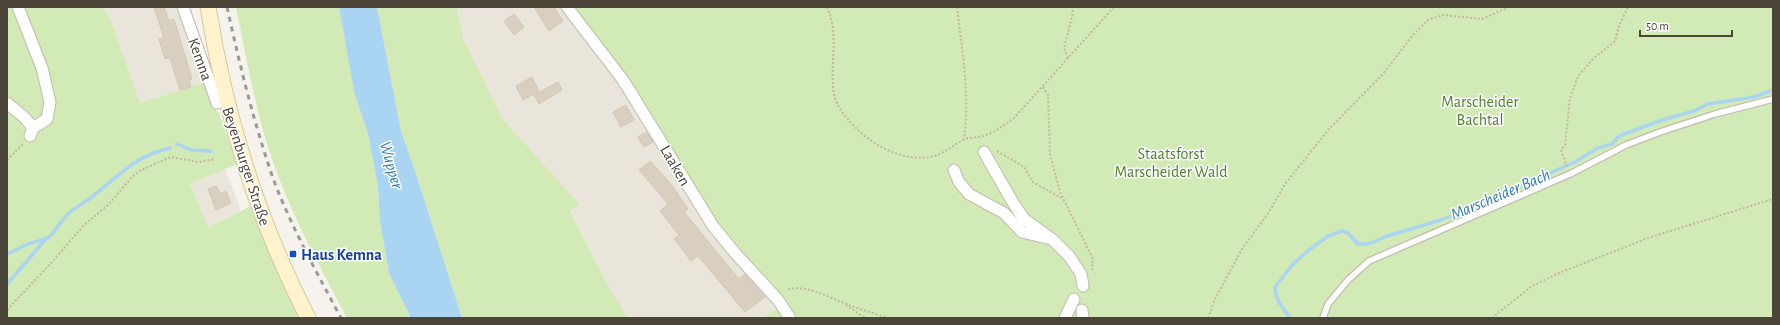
<svg xmlns="http://www.w3.org/2000/svg" width="1780" height="325" viewBox="0 0 1780 325" font-family="'Alegreya Sans',sans-serif">
	<style>
		.residential { fill: #eae5da }
		.green { fill: #d2eab5 }
		.water { fill: #a9d4f2 }
		.lines { fill: none; stroke-linecap: round; stroke-linejoin: round }
		.stream { stroke: #a9d4f2; stroke-width: 3.5 }
		.building { fill: #d8cfc1; stroke: #d3c7b4 }
		.lane-casing { stroke: #c2bbae; stroke-width: 8 }
		.street-casing { stroke: #c2bbae; stroke-width: 13 }
		.secondary-casing { stroke: #d6c79b; stroke-width: 17 }
		.path { stroke: #c4b79f; stroke-width: 2; stroke-dasharray: 2 2; stroke-linecap: butt }
		.lane { stroke: #fff; stroke-width: 5.5 }
		.street { stroke: #fff; stroke-width: 11 }
		.secondary { stroke: #fff3cd; stroke-width: 15 }
		.rail { stroke: #9a9a9a; stroke-width: 3; stroke-dasharray: 5 5; stroke-linecap: butt }
		.transit-dot { fill: #1a4fb4; stroke: #fff; stroke-width: 1.5 }
		.labels { text-anchor: middle; stroke-width: 3; stroke-linejoin: round; paint-order: stroke }
		.street-label { font-size: 16px; fill: #4b4439; stroke: #fff }
		.park-label { font-size: 16px; fill: #4a7f2a; stroke: #fff }
		.transit-label { font-size: 16px; font-weight: bold; fill: #164399; stroke: #fff; text-anchor: start }
		.water-label { font-size: 17px; font-style: italic; fill: #2e7ab2; stroke: #fff }
	</style>
	<rect width="100%" height="100%" fill="#f6f3ec"/>
	<!-- residential -->
	<g class="residential">
		<path d="M102,7H185L206,82L140,103L110,18Z"/>
		<path d="M457,7H568L779,307L762,318H628L607,284L570,210L579,205L502,118L463,38Z"/>
		<path d="M225,169L241,210L208,227L190,184Z"/>
	</g>
	<!-- green -->
	<g class="green">
		<path d="M7,7H102L110,18L140,103L206,82L214,107L219,113L237,164L190,184L208,227L251,206L288,292L302,318H7Z"/>
		<path d="M236,7H339L354,90L368,134L378,186L380,221L389,273L411,318H347C314,256 279,192 261,123C251,85 244,46 236,7Z"/>
		<path d="M377,7H457L463,38L502,118L580,205L570,211L607,284L628,318H462L417,177L401,131Z"/>
		<path d="M568,7H1773V318H762L779,307L714,227Z"/>
	</g>
	<!-- water -->
	<path class="water" d="M339,7H377L401,131L417,177L462,318H411L389,273L380,221L378,186L368,134L354,91Z"/>
	<g class="lines">
		<!-- stream -->
		<g class="stream">
			<path d="M177,144L191,150L211,151"/>
			<path d="M7,254L28,244L45,239"/>
			<path d="M7,284L46,239C56,233 58,224 66,216C74,208 84,203 93,196C120,175 135,156 170,148"/>
			<path d="M1290,318C1284,308 1274,299 1275,287L1293,264L1309,250L1328,236L1342,231L1348,233L1358,244H1366L1374,242L1387,236L1441,220L1482,203L1575,162L1598,148L1612,144L1619,136L1662,120L1694,111L1708,104L1754,97L1773,90"/>
		</g>
	</g>
	<!-- building -->
	<g class="building">
		<path d="M154,7H164L169,21L174,19L192,79L189,80L191,87L180,90L170,58L165,59L159,39L164,38Z"/>
		<path d="M534,7H554L563,21L549,31Z"/>
		<path d="M514,14L524,27L514,35L504,21Z"/>
		<path d="M532,77L539,91L523,100L516,86Z"/>
		<path d="M558,82L562,90L539,104L534,95Z"/>
		<path d="M626,105L634,120L621,127L613,112Z"/>
		<path d="M647,132L653,142L644,147L638,137Z"/>
		<path d="M650,161L671,184L688,209L684,212L739,279L745,274L765,297L745,312L698,256L691,261L674,239L679,235L660,211L668,204L639,170Z"/>
		<path d="M216,186L220,194L226,191L231,203L216,210L208,189Z"/>
	</g>
	<g class="lines">
		<!-- lane casing -->
		<g class="lane-casing">
			<path id="lane" d="M1323,318L1328,304L1348,280L1369,261L1517,197L1570,174L1626,145L1660,132L1715,114L1773,99"/>
		</g>
		<!-- street casing -->
		<g class="street-casing">
			<g id="street">
				<path d="M18,7L42,68L50,102L47,119L33,128"/>
				<path d="M183,7L217,103L226,101"/>
				<path d="M567,7L623,80L713,226L735,253L778,300L790,318"/>
				<path d="M7,103L25,118L33,128L30,136"/>
				<path d="M984,152L1012,201L1024,219L1053,240L1069,256L1081,274L1083,286"/>
				<path d="M954,170L959,182L969,194L1004,213L1022,232L1047,238"/>
				<path d="M1082,310L1083,318"/>
				<path d="M1065,318L1074,299"/>
			</g>
		</g>
		<!-- secondary casing -->
		<g class="secondary-casing">
			<path id="secondary" d="M208,7C226,118 257,218 308,318"/>
		</g>
		<!-- path -->
		<g class="path">
			<path d="M827,7C840,35 829,65 834,94C837,109 849,121 859,131C877,148 908,163 934,156C945,153 953,145 963,140C969,137 977,138 983,136C996,132 1004,125 1014,118L1114,7"/>
			<path d="M957,7C962,51 970,95 964,139"/>
			<path d="M1068,58L1064,48L1072,17L1073,7"/>
			<path d="M1043,87L1048,95L1050,154L1060,192L1093,259L1092,270"/>
			<path d="M997,151L1024,167L1033,182L1061,198"/>
			<path d="M7,160L23,144"/>
			<path d="M1567,167L1561,150L1565,145L1570,98L1578,76L1593,59L1615,41L1619,26L1628,7"/>
			<path d="M788,289C808,285 825,296 844,303C858,309 874,313 888,318"/>
			<path d="M846,305L865,318"/>
			<path d="M7,310L52,262L84,225L108,205L132,177L141,170L171,157L199,162L215,159"/>
			<path d="M1208,318L1215,299L1242,249L1269,212L1285,184L1329,129L1382,75L1413,35L1428,20L1443,15L1482,19L1509,7"/>
			<path d="M1492,318L1532,286L1559,273L1648,238L1773,199"/>
		</g>
		<!-- lane -->
		<use href="#lane" class="lane"/>
		<!-- street -->
		<use href="#street" class="street"/>
		<!-- secondary -->
		<use href="#secondary" class="secondary"/>
		<!-- rail -->
		<path class="rail" d="M227,7C240,66 254,124 274,181C292,228 317,273 341,318"/>
	</g>
	<!-- markers -->
	<rect class="transit-dot" x="289" y="250" width="8" height="8" rx="2"/>
	<g class="labels">
		<!-- street labels -->
		<g class="street-label">
			<text transform="translate(201 59) rotate(70)" y="6">Kemna</text>
			<text transform="translate(676 165) rotate(60)" y="6">Laaken</text>
			<text transform="translate(247 166) rotate(72)" y="6">Beyenburger Straße</text>
		</g>
		<!-- park labels -->
		<g class="park-label">
			<text x="1480" y="107">Marscheider<tspan x="1480" dy="18">Bachtal</tspan></text>
			<text x="1171" y="159">Staatsforst<tspan x="1171" dy="18">Marscheider Wald</tspan></text>
		</g>
		<!-- transit labels -->
		<g class="transit-label">
			<text x="301" y="260">Haus Kemna</text>
		</g>
		<!-- water labels -->
		<g class="water-label">
			<text transform="translate(392 165) rotate(74)" y="6">Wupper</text>
			<text transform="translate(1500 194) rotate(-23)" y="6">Marscheider Bach</text>
		</g>
	</g>
	<!-- border -->
	<rect width="1780" height="325" fill="none" stroke="#4b4439" stroke-width="16"/>
	<!-- scale -->
	<path d="M1640 30v6h92v-6" fill="none" stroke="#4b4439" stroke-width="2"/>
	<text x="1646" y="30" font-size="12" fill="#4b4439" stroke="#ffffff" stroke-width="3" paint-order="stroke">50 m</text>
</svg>
